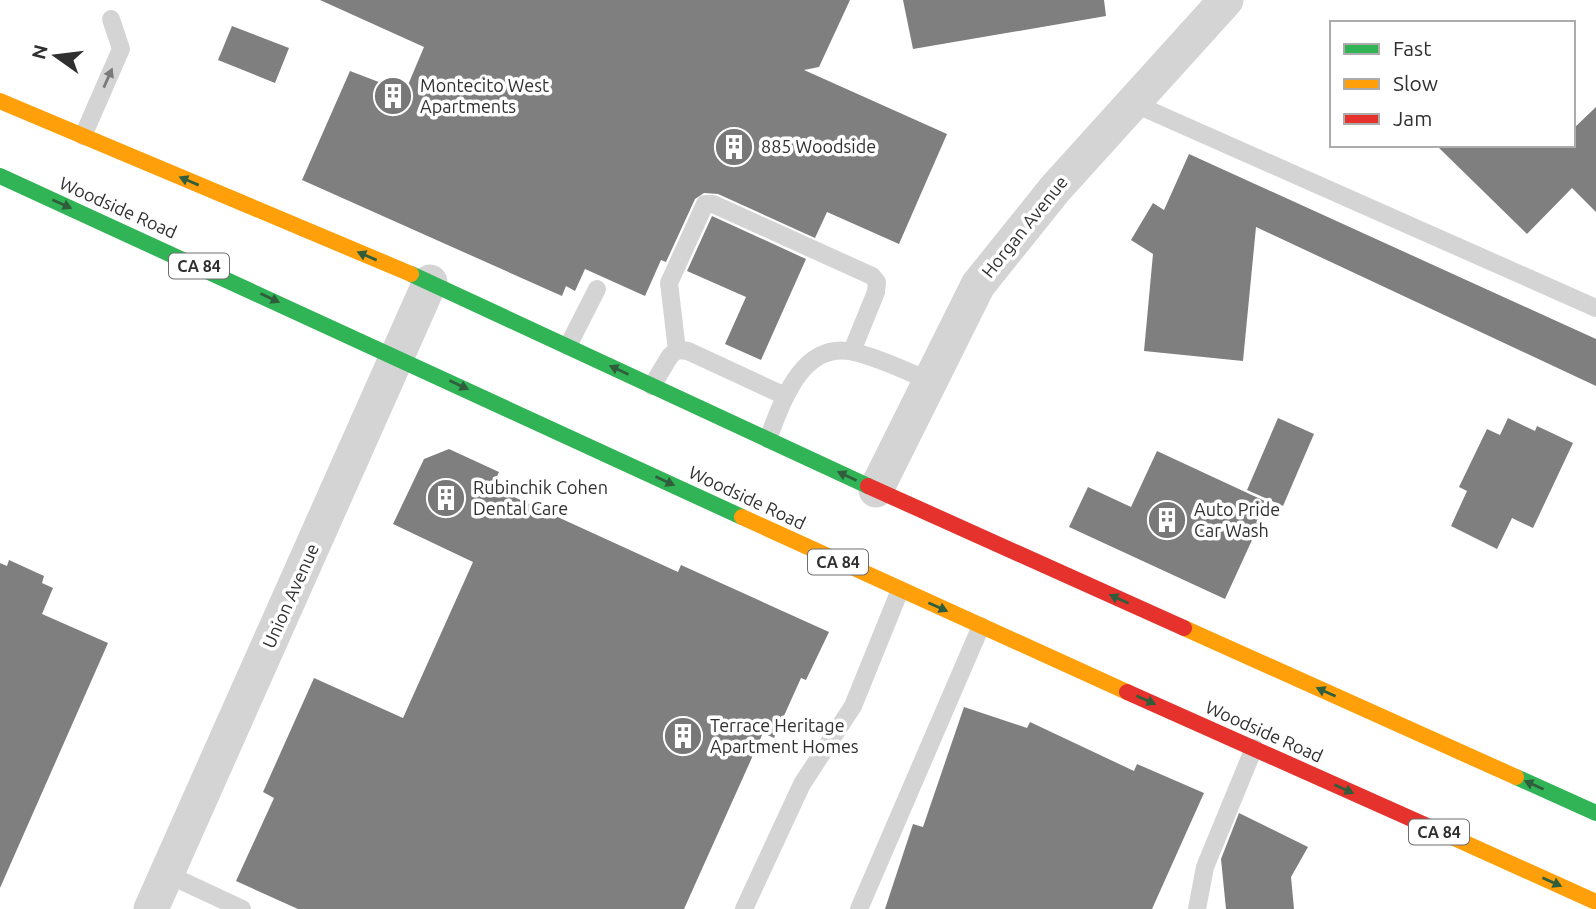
<svg xmlns="http://www.w3.org/2000/svg" width="1596" height="909" viewBox="0 0 1596 909" font-family="Ubuntu,sans-serif">
	<style>
		.building { fill: #7f7f7f }
		.lines { fill: none; stroke-linecap: round; stroke-linejoin: round }
		.lane { stroke: #d4d4d4; stroke-width: 18 }
		.street { stroke: #d4d4d4; stroke-width: 35 }
		.fast { stroke: #30b455; stroke-width: 16 }
		.slow { stroke: #ff9f0a; stroke-width: 16 }
		.jam { stroke: #e5322d; stroke-width: 16 }
		.oneway { fill: #7a7a7a }
		.oneway2 { fill: #305e3d }
		.labels { text-anchor: middle; stroke-width: 7; stroke-linejoin: round; paint-order: stroke }
		.shield { fill: #fff; stroke: #6e6e6e; stroke-width: 2 }
		.shield-label { font-size: 16px; font-weight: bold; fill: #303030 }
		.poi-label { font-size: 18px; fill: #303030; stroke: #fff; text-anchor: start }
		.street-label { font-size: 18px; fill: #303030; stroke: #fff }
	</style>
	<rect width="100%" height="100%" fill="#fff"/>
	<!-- building -->
	<g class="building">
		<path d="M320,0H850L819,67L804,70L947,134L899,244L827,212L815,238L718,194L704,193L695,199L666,262L661,260L645,296L585,269L575,291L566,286L562,296L302,180L350,71L405,92L424,47Z"/>
		<path d="M903,0H1104L1106,16L913,49Z"/>
		<path d="M232,26L289,48L275,83L218,60Z"/>
		<path d="M1596,107V212L1572,188L1527,234L1436,145H1573V129Z"/>
		<path d="M1189,154L1596,339V386L1256,227L1243,361L1144,351L1153,254L1131,240L1153,203L1164,210Z"/>
		<path d="M712,216L806,259L761,360L725,344L746,297L687,271Z"/>
		<path d="M1278,418L1314,434L1283,506L1247,490Z"/>
		<path d="M1508,418L1535,431L1537,426L1573,443L1533,528L1512,518L1497,549L1451,526L1467,491L1459,487L1487,429L1500,435Z"/>
		<path d="M449,449L499,472L492,487L678,572L681,565L829,632L806,680L801,678L774,738L763,733L684,909H298L236,881L274,798L263,792L314,678L403,718L473,562L393,524L424,459Z"/>
		<path d="M1157,451L1269,503L1225,599L1069,527L1088,487L1131,507Z"/>
		<path d="M9,560L44,576L42,583L53,588L42,614L108,643L0,888V563L7,566Z"/>
		<path d="M964,707L1027,728L1030,722L1134,771L1137,764L1204,793L1152,909H885L913,824L923,827Z"/>
		<path d="M1239,813L1308,847L1291,877L1294,909H1226L1221,859Z"/>
	</g>
	<g class="lines">
		<!-- lane -->
		<g class="lane">
			<path d="M1133,103L1596,308"/>
			<path d="M83,136L121,49L111,19"/>
			<path d="M568,346L597,289"/>
			<path d="M677,350L669,283L705,204H713L872,276L877,282L876,292L852,351"/>
			<path d="M652,386L670,356L677,350L688,351L785,396"/>
			<path d="M768,439C782,402 802,340 854,352C880,358 906,371 930,381"/>
			<path d="M167,874L242,909"/>
			<path d="M744,909L802,784L853,706L900,590"/>
			<path d="M859,909L981,626"/>
			<path d="M1197,909L1205,867L1254,748"/>
		</g>
		<!-- street -->
		<g class="street">
			<path d="M876,490L978,285L1055,189L1226,0"/>
			<path d="M151,909L430,282"/>
		</g>
		<!-- fast -->
		<g class="fast">
			<path d="M0,176L742,517"/>
			<path d="M411,274L868,486"/>
			<path d="M1516,777L1596,813"/>
		</g>
		<!-- slow -->
		<g class="slow">
			<path d="M0,101L411,274"/>
			<path d="M742,517L1127,692"/>
			<path d="M1184,628L1516,777"/>
			<path d="M1443,833L1596,902"/>
		</g>
		<!-- jam -->
		<g class="jam">
			<path d="M868,486L1184,628"/>
			<path d="M1127,692L1443,833"/>
		</g>
	</g>
	<!-- one-way arrows -->
	<defs><path id="oneway-solid" d="M-6-.8H1V-3.2L6.5 0L1 3.2V.8H-6Z" transform="scale(1.75)"/></defs>
	<use class="oneway" href="#oneway-solid" transform="translate(108 78) rotate(-66)"/>
	<g class="oneway2">
		<use href="#oneway-solid" transform="translate(189 181) rotate(-157)"/>
		<use href="#oneway-solid" transform="translate(62 204) rotate(24)"/>
		<use href="#oneway-solid" transform="translate(367 256) rotate(-157)"/>
		<use href="#oneway-solid" transform="translate(270 298) rotate(25)"/>
		<use href="#oneway-solid" transform="translate(619 370) rotate(-155)"/>
		<use href="#oneway-solid" transform="translate(459 385) rotate(25)"/>
		<use href="#oneway-solid" transform="translate(847 476) rotate(-155)"/>
		<use href="#oneway-solid" transform="translate(665 481) rotate(25)"/>
		<use href="#oneway-solid" transform="translate(1119 599) rotate(-156)"/>
		<use href="#oneway-solid" transform="translate(938 607) rotate(24)"/>
		<use href="#oneway-solid" transform="translate(1326 692) rotate(-156)"/>
		<use href="#oneway-solid" transform="translate(1146 700) rotate(24)"/>
		<use href="#oneway-solid" transform="translate(1534 785) rotate(-156)"/>
		<use href="#oneway-solid" transform="translate(1344 789) rotate(24)"/>
		<use href="#oneway-solid" transform="translate(1552 882) rotate(24)"/>
	</g>
	<!-- icons -->
	<defs>
		<g id="building-disc" transform="scale(2.0125)"><circle r="9.5" fill="#787878" stroke="#fff"/><path d="M-4-6H4V6H1V3H-1V6H-4ZM-2.5-4.3h1.7v1.8h-1.7ZM.8-4.3h1.7v1.8H.8ZM-2.5-1h1.7V.8h-1.7ZM.8-1h1.7V.8H.8Z" fill="#fff"/></g>
	</defs>
	<g fill-rule="evenodd">
		<use href="#building-disc" x="393" y="96"/>
		<use href="#building-disc" x="734" y="147"/>
		<use href="#building-disc" x="446" y="498"/>
		<use href="#building-disc" x="1167" y="520"/>
		<use href="#building-disc" x="683" y="736"/>
	</g>
	<g class="labels">
		<!-- shield labels -->
		<g class="shield">
			<rect x="169" y="253.5" width="60" height="25" rx="5"/>
			<rect x="808" y="549.5" width="60" height="25" rx="5"/>
			<rect x="1409" y="819.5" width="60" height="25" rx="5"/>
		</g>
		<g class="shield-label">
			<text x="199" y="272">CA 84</text>
			<text x="838" y="568">CA 84</text>
			<text x="1439" y="838">CA 84</text>
		</g>
		<!-- poi labels -->
		<g class="poi-label">
			<text x="420" y="92">Montecito West<tspan x="420" dy="21">Apartments</tspan></text>
			<text x="761" y="153">885 Woodside</text>
			<text x="473" y="494">Rubinchik Cohen<tspan x="473" dy="21">Dental Care</tspan></text>
			<text x="1194" y="516">Auto Pride<tspan x="1194" dy="21">Car Wash</tspan></text>
			<text x="710" y="732">Terrace Heritage<tspan x="710" dy="21">Apartment Homes</tspan></text>
		</g>
		<!-- street labels -->
		<g class="street-label">
			<text transform="translate(118 208) rotate(24)" y="6">Woodside Road</text>
			<text transform="translate(1025 227) rotate(-51)" y="6">Horgan Avenue</text>
			<text transform="translate(747 498) rotate(25)" y="6">Woodside Road</text>
			<text transform="translate(291 596) rotate(-66)" y="6">Union Avenue</text>
			<text transform="translate(1264 732) rotate(24)" y="6">Woodside Road</text>
		</g>
	</g>
	<!-- legend -->
	<rect x="1330" y="21" width="245" height="126" fill="#ffffff" stroke="#acacac" stroke-width="2"/>
	<rect x="1344" y="44" width="35" height="10" fill="#30b455" stroke="#acacac" stroke-width="2"/>
	<text x="1393" y="56" font-size="21" fill="#303030">Fast</text>
	<rect x="1344" y="79" width="35" height="10" fill="#ff9f0a" stroke="#acacac" stroke-width="2"/>
	<text x="1393" y="91" font-size="21" fill="#303030">Slow</text>
	<rect x="1344" y="114" width="35" height="10" fill="#e5322d" stroke="#acacac" stroke-width="2"/>
	<text x="1393" y="126" font-size="21" fill="#303030">Jam</text>
	<!-- north arrow -->
	<g transform="translate(56 56) rotate(284)" stroke="#ffffff" stroke-width="5" paint-order="stroke">
	<path d="M0-5L12 26L0 18L-12 26Z" fill="#303030"/>
	<text y="-10" font-size="19" font-weight="bold" text-anchor="middle" fill="#303030">N</text>
	</g>
</svg>
